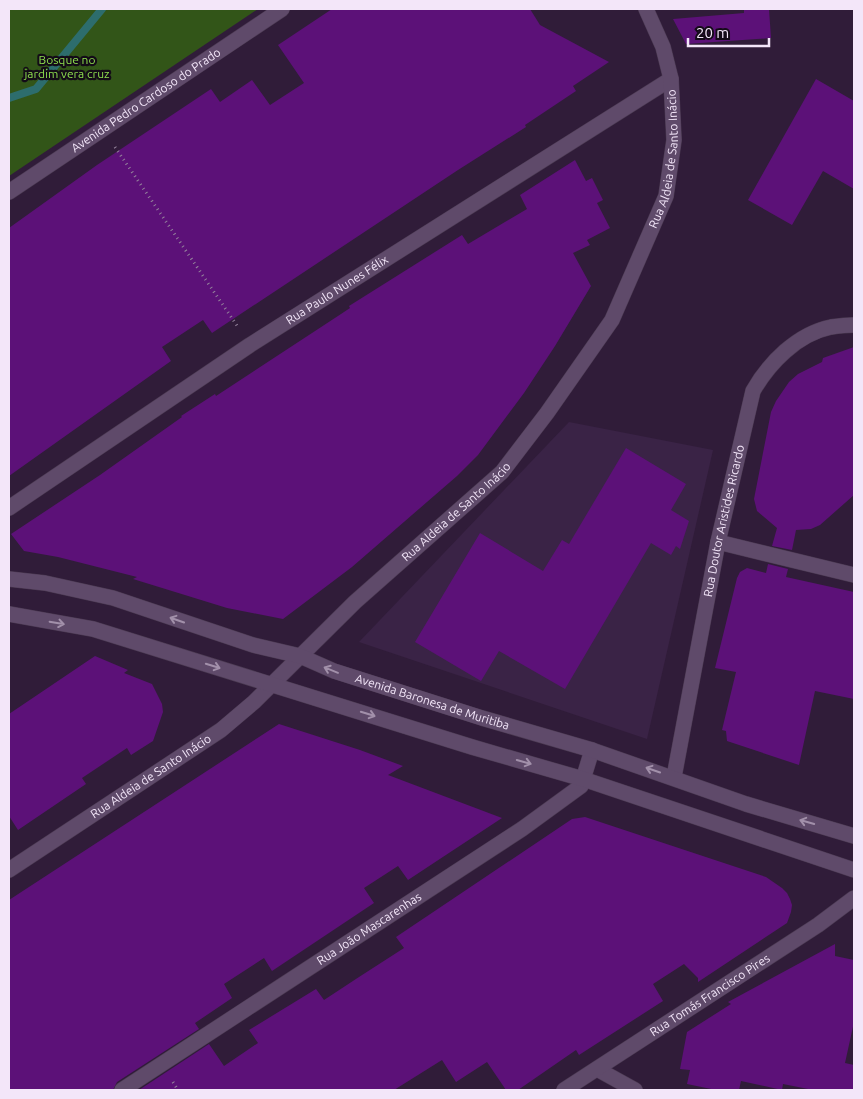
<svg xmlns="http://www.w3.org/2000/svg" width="863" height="1099" viewBox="0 0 863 1099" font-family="Ubuntu,sans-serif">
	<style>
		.built { fill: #3a2346 }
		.green { fill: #325518 }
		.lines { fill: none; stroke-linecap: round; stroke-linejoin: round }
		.stream { stroke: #2d6d6d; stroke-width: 8 }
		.building { fill: #5c1178 }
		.street-casing { stroke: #4c3b53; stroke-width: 16 }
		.secondary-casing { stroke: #4c3b53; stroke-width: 16 }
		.path { stroke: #94839b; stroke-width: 3; stroke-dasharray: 1 4; stroke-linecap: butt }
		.street { stroke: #5f4a6a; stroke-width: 15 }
		.secondary { stroke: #5f4a6a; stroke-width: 15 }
		.oneway { stroke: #a290aa }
		.labels { text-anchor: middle; stroke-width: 4.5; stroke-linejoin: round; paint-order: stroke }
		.park-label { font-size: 12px; fill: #8dde4e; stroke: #130b17 }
		.street-label { font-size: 12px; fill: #f3e6f9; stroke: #130b17 }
	</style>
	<rect width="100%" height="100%" fill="#301c39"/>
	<!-- built -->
	<path class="built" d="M569,422L713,450L647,739L359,642Z"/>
	<!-- green -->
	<path class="green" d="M9,9H258L9,176Z"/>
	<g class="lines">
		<!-- stream -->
		<path class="stream" d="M9,98L36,89L102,9"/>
	</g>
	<!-- building -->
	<g class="building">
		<path d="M332,9H530L540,25L609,62L573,86L576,91L525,125L526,127L458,170L212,333L203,320L162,347L171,361L9,476V228L97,165L211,89L220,102L252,80L270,105L304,83L278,45Z"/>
		<path d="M744,9H769L771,38L686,44L673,19L744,13Z"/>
		<path d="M816,79L854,101V189L823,171L792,225L748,200Z"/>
		<path d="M575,160L586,181L592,178L603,200L597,203L610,228L587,240L590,245L573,253L591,286L555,346L524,393L478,455L457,476L352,567L283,619L227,608L133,579L137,577L58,557L24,551L11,534L100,475L182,417L181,416L215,394L216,396L341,314L350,308L349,306L462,235L468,244L527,209L520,195Z"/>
		<path d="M854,347V495L820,525L811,529L796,530L792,550L772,546L777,528L757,511L754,499L771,412L776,401L789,382L798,374L822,362L823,358Z"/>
		<path d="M626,448L686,484L671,510L689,521L680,549L676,546L671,555L651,543L565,689L499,651L481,681L415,642L480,533L543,571L562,540L569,544Z"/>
		<path d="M768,564L788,569L786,577L854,592V699L815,691L799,765L727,741L726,731L722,730L736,672L715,668L737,578L740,572L747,568L766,573Z"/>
		<path d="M95,656L128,670L124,673L152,684L162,704L163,712L153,741L131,755L127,748L82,778L86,784L18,830L9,816V714Z"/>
		<path d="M279,724L360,750L403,766L388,775L502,818L408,880L398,866L364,888L374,903L272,971L264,958L224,984L232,998L195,1023L199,1029L117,1082L113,1090H9V900Z"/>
		<path d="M585,817L766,877L782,888L787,893L790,899L792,905L791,912L787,923L698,982V978L684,964L653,984L663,1001L579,1055L576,1050L518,1090H506L487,1062L456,1082L442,1060L394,1090H139L209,1044L224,1066L258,1043L249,1030L316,989L324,1000L359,977L404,948L396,937L572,819Z"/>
		<path d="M835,944V956L854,960V1022L845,1063L854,1065V1090H813L783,1084L782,1090L741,1081L739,1090H716L687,1084L690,1070L680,1069L687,1032L731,1004L728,1002Z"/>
	</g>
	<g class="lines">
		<!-- street casing -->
		<g class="street-casing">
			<g id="street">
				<path id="s1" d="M9,192L282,9"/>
				<path id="s2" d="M9,508L250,345L671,79"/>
				<path d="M718,542L854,575"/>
				<path id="s3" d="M674,777L718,542L753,391C769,363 797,334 831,327C838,326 846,325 854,325"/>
				<path id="s4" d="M9,870L221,730L254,702L355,602L502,472L547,413L612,320L666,196L674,140L671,79L663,47L646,9"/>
				<path d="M597,1069L635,1090"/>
				<path id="s5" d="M122,1090L522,829L581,786L592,750"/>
				<path id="s6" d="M564,1090L818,925L854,898"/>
			</g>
		</g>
		<!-- secondary casing -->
		<g class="secondary-casing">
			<g id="secondary">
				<path id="s7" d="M9,579L45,583L113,598L253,645L300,656L334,671L482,718L592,750L746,804L854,836"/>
				<path d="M9,614L93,629L472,747L583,779L854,870"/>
			</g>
		</g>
		<!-- path -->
		<g class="path">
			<path d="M115,147L238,327"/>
			<path d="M173,1082L178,1090"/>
		</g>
		<!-- street -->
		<use href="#street" class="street"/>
		<!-- secondary -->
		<use href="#secondary" class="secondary"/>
	</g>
	<!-- one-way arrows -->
	<defs><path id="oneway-shaft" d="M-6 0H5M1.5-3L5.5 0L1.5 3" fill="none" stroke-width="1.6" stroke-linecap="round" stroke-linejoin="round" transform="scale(1.25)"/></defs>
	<g class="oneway">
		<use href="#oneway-shaft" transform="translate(177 620) rotate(-161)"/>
		<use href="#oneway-shaft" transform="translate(57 623) rotate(10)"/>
		<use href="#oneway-shaft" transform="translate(213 666) rotate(17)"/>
		<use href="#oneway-shaft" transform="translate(331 670) rotate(-158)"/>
		<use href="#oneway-shaft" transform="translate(368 714) rotate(17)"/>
		<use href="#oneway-shaft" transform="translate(524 762) rotate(16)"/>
		<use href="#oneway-shaft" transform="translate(653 770) rotate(-161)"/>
		<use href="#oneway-shaft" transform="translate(807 822) rotate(-164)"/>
	</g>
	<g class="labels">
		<!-- park labels -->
		<g class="park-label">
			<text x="67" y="64">Bosque no<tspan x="67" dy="14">jardim vera cruz</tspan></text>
		</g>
		<!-- street labels -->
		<g class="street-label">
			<text dy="4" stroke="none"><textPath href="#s1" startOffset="165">Avenida Pedro Cardoso do Prado</textPath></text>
			<text dy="4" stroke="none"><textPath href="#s4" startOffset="995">Rua Aldeia de Santo Inácio</textPath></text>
			<text dy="4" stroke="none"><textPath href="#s2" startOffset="394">Rua Paulo Nunes Félix</textPath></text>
			<text dy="4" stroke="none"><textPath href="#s4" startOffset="575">Rua Aldeia de Santo Inácio</textPath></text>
			<text dy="4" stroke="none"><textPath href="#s3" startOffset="261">Rua Doutor Aristides Ricardo</textPath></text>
			<text dy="4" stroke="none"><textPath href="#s7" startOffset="442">Avenida Baronesa de Muritiba</textPath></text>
			<text dy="4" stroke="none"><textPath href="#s4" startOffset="170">Rua Aldeia de Santo Inácio</textPath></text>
			<text dy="4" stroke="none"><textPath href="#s5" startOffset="295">Rua João Mascarenhas</textPath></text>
			<text dy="4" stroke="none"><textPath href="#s6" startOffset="174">Rua Tomás Francisco Pires</textPath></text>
		</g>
	</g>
	<!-- border -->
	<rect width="863" height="1099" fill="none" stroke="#f3e6f9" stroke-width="20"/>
	<!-- scale -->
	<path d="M688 38v8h81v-8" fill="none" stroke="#f3e6f9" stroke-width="2.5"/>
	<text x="696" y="38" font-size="15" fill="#f3e6f9" stroke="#130b17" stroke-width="4" paint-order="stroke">20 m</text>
</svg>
